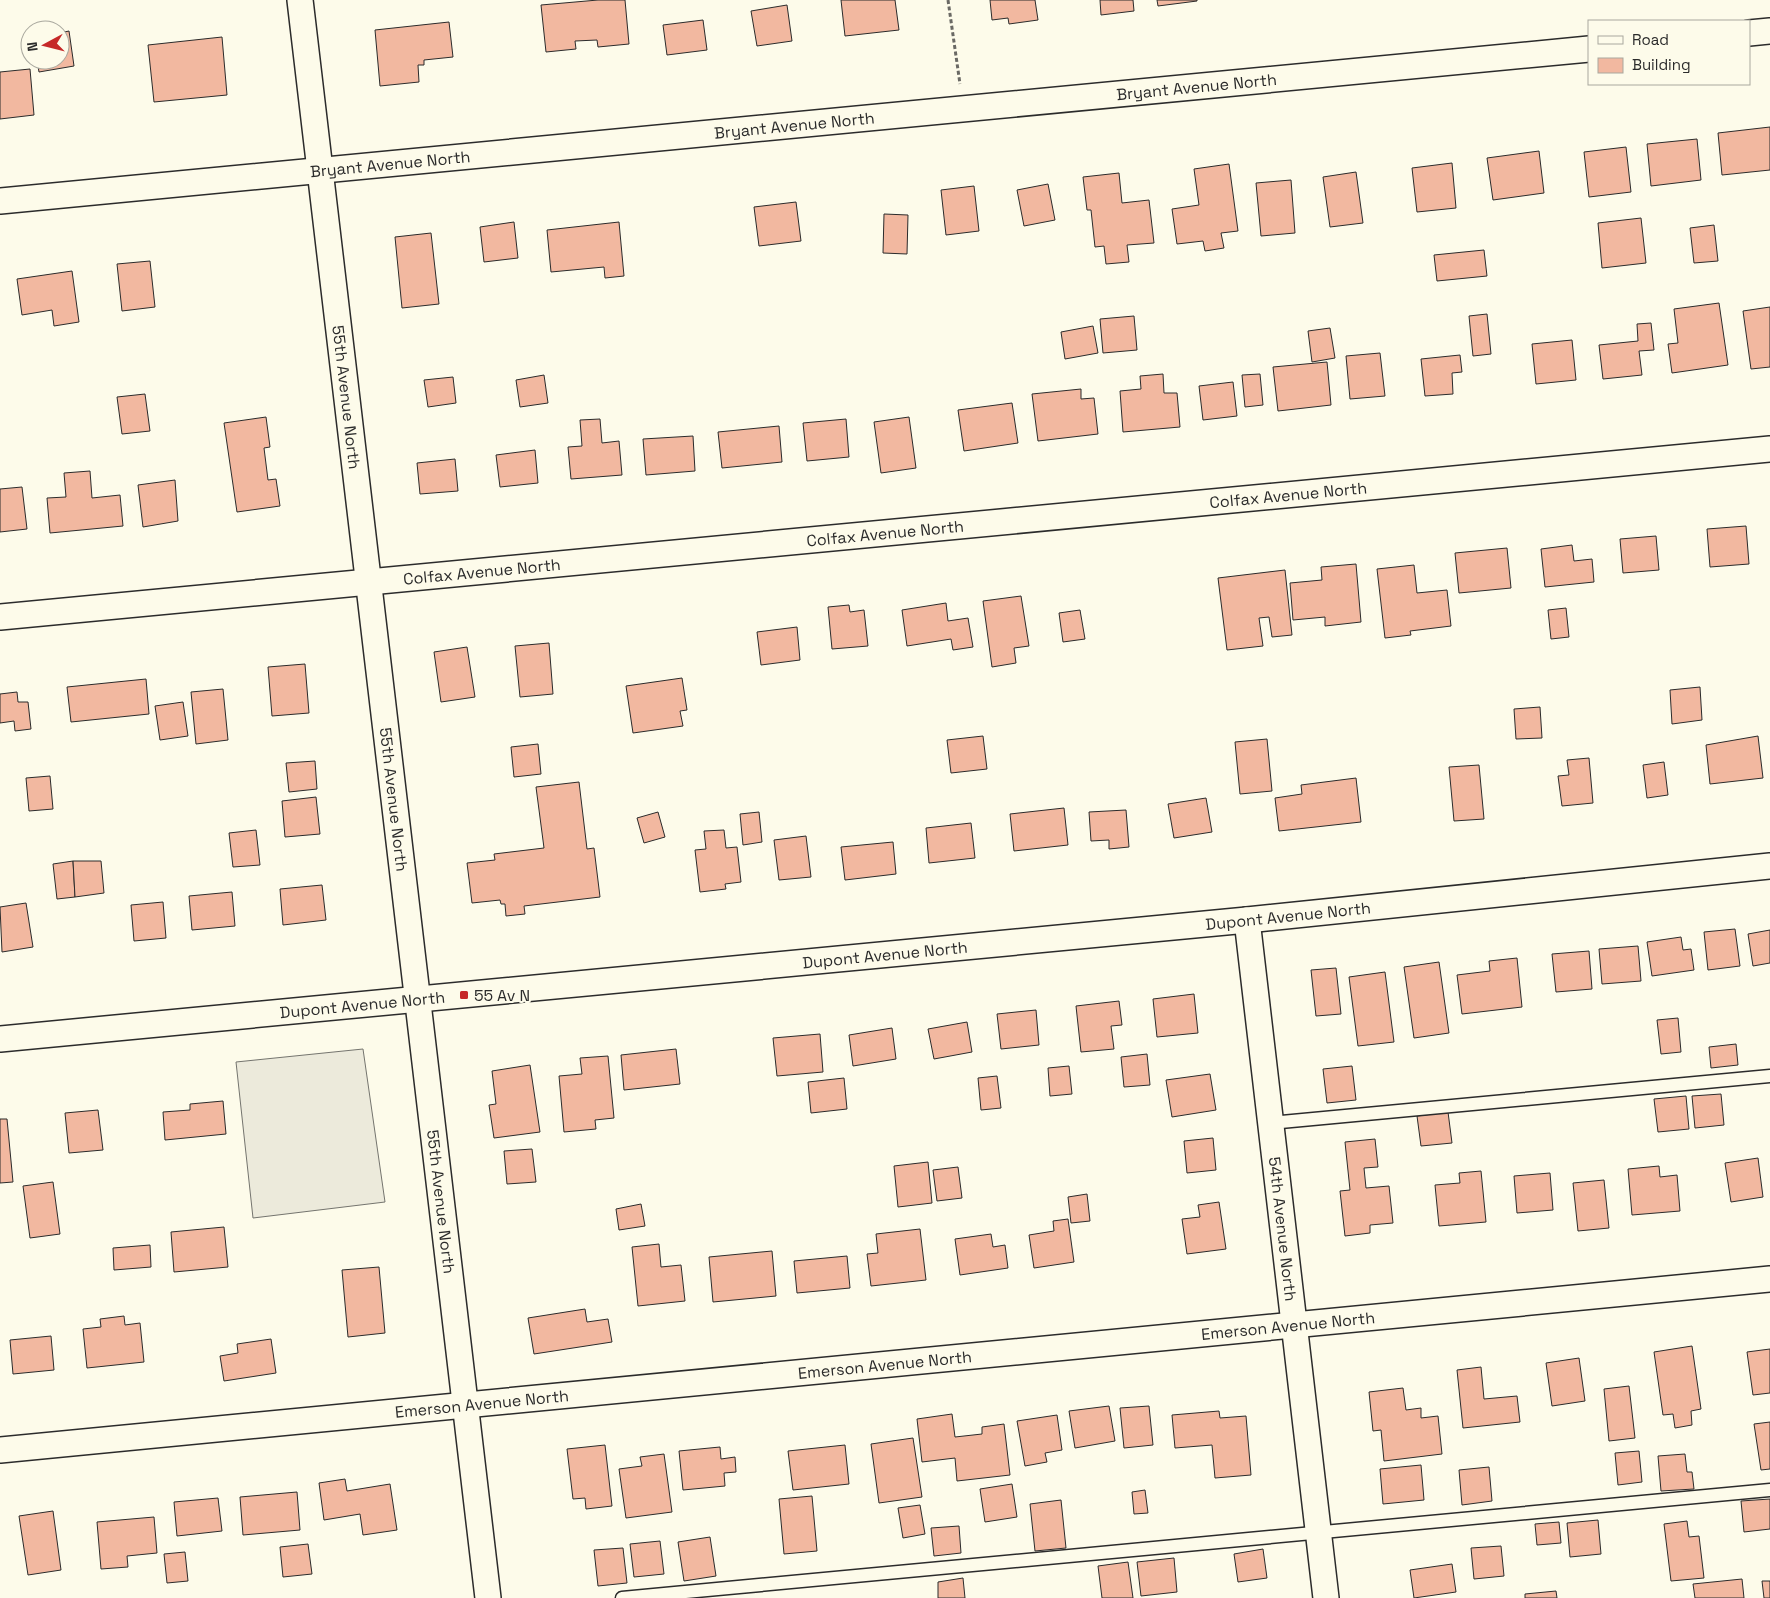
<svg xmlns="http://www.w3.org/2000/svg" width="1770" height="1598" viewBox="0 0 1770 1598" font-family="'Space Grotesk',sans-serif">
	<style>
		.parking { fill: #eceadb; stroke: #74746e }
		.building { fill: #f2b8a0; stroke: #2b2b2b }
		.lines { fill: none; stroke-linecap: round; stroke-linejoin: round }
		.service-casing { stroke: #2b2b2b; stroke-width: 15 }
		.minor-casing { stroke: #2b2b2b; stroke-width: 28 }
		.path { stroke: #6a6964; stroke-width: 3; stroke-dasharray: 4 2.5; stroke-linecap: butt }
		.service { stroke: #fdfbea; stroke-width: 12 }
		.minor { stroke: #fdfbea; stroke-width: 25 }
		.poi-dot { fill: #c62828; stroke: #fdfbea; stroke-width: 2 }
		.labels { text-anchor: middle; stroke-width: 4; stroke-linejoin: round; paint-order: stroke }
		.street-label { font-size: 16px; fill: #2b2b2b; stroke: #fdfbea }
		.poi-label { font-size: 16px; fill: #2b2b2b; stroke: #fdfbea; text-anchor: start }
	</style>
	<rect width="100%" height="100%" fill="#fdfbea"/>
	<!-- parking -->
	<path class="parking" d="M363,1049L385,1202L253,1218L236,1062Z"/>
	<!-- building -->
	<g class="building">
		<path d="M598,0H625L629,44L598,47L597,40L575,41L576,49L546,52L541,5Z"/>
		<path d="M841,0H895L899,30L845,36Z"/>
		<path d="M990,0H1035L1038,20L1009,24L1008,18L992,20Z"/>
		<path d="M1100,0H1133L1134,11L1101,15Z"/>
		<path d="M1157,0H1197V1L1158,6Z"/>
		<path d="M787,5L792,41L757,46L751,11Z"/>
		<path d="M703,20L707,50L667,55L663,25Z"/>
		<path d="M449,22L453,57L424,60V65H418L419,82L380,86L375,30Z"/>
		<path d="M69,31L74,66L39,72L37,60H60V33Z"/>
		<path d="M222,37L227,95L154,102L148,45Z"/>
		<path d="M30,69L34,115L0,119V72Z"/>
		<path d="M1770,127V170L1722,175L1718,133Z"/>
		<path d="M1697,139L1701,180L1651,186L1647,144Z"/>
		<path d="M1626,147L1631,192L1589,197L1584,152Z"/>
		<path d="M1539,151L1544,193L1493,200L1487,158Z"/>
		<path d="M1452,163L1456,208L1417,212L1412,168Z"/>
		<path d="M1229,164L1238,231L1221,233L1224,248L1205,251L1203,241L1177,244L1172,209L1199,205L1194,169Z"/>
		<path d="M1356,172L1363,223L1330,227L1323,177Z"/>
		<path d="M1119,173L1122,203L1149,200L1154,243L1127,245L1129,262L1106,264L1104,246L1095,247L1091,210H1087L1083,177Z"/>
		<path d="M1291,180L1295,233L1261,236L1256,183Z"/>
		<path d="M1048,184L1055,220L1024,226L1017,190Z"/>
		<path d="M974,186L979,231L946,235L941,190Z"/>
		<path d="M796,202L801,241L759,246L754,207Z"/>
		<path d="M884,214L908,215L907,254L883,253Z"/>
		<path d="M1641,218L1646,263L1602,268L1598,223Z"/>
		<path d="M514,222L518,258L484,262L480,227Z"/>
		<path d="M619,222L624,276L605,278L604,267L551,272L547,230Z"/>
		<path d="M1714,225L1718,261L1694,263L1690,228Z"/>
		<path d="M431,233L439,304L402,308L395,237Z"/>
		<path d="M1484,250L1487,276L1437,281L1434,255Z"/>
		<path d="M150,261L155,307L122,311L117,264Z"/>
		<path d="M72,271L79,322L54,326L52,310L22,315L17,279Z"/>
		<path d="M1719,303L1728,365L1672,373L1668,344L1678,343L1674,309Z"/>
		<path d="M1770,307V367L1751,369L1743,311Z"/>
		<path d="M1487,314L1491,354L1473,356L1469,316Z"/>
		<path d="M1134,316L1137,350L1103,353L1100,319Z"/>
		<path d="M1651,323L1654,350L1639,351L1642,375L1603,379L1599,345L1638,341L1637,324Z"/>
		<path d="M1093,326L1098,353L1065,359L1061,332Z"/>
		<path d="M1330,328L1335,358L1312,362L1308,331Z"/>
		<path d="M1572,340L1576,380L1536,384L1532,344Z"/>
		<path d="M1380,353L1385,396L1350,399L1346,356Z"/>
		<path d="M1460,355L1462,372L1452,373L1453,394L1425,396L1421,359Z"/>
		<path d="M1327,362L1331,405L1278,411L1273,367Z"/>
		<path d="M1163,374L1164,393H1177L1180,427L1123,432L1120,391L1141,389L1140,376Z"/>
		<path d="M1260,374L1263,405L1245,407L1242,375Z"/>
		<path d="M544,375L548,403L520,407L516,380Z"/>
		<path d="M453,377L456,403L428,407L424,380Z"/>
		<path d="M1233,382L1237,416L1203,420L1199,386Z"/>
		<path d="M1081,389V399L1094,398L1098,434L1038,441L1032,394Z"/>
		<path d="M145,394L150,431L122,434L117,397Z"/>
		<path d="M1012,403L1018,443L964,451L958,410Z"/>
		<path d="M266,417L270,447L264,448L268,480L276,479L280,506L237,512L224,423Z"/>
		<path d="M909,417L916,468L881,473L874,422Z"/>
		<path d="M600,419L602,443L619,441L622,475L571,479L568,447L582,446L580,420Z"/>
		<path d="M846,419L849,457L807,461L803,423Z"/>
		<path d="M779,426L782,462L722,468L718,432Z"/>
		<path d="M693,436L695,471L646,475L643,439Z"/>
		<path d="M535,450L538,483L500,487L496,455Z"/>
		<path d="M455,459L458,491L420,494L417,463Z"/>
		<path d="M90,471L92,498L120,495L123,526L50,533L47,498L66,497L64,473Z"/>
		<path d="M175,480L178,521L143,527L138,485Z"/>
		<path d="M22,487L27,529L0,532V489Z"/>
		<path d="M1746,526L1749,564L1710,567L1707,529Z"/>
		<path d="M1656,536L1659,570L1623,573L1620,539Z"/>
		<path d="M1572,545L1574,561L1592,559L1594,582L1545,587L1541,549Z"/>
		<path d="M1507,548L1511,588L1459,593L1455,553Z"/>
		<path d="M1356,564L1361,622L1325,626V617L1293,620L1290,583L1322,580L1321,567Z"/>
		<path d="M1414,565L1417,593L1447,590L1451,626L1410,631L1411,635L1385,638L1377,569Z"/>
		<path d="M1285,570L1292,635L1272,637L1269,617L1259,618L1263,646L1227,650L1218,578Z"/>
		<path d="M1021,596L1029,646L1014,648L1016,663L992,667L983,601Z"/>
		<path d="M946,603L948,621L968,618L973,647L953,650L951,639L907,646L902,610Z"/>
		<path d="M849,605L850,612L864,610L868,646L832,649L828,607Z"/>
		<path d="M1566,608L1569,637L1551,639L1548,610Z"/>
		<path d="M1080,610L1085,639L1063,642L1059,613Z"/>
		<path d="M797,627L800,660L761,665L757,632Z"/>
		<path d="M549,643L553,694L520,697L515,646Z"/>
		<path d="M467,647L475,697L441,702L434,652Z"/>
		<path d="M305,664L309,713L272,716L268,667Z"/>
		<path d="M682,678L687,710L680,711L683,726L633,733L626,686Z"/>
		<path d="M146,679L149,714L71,722L67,687Z"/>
		<path d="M1700,687L1702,720L1672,724L1670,690Z"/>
		<path d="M223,689L228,740L196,744L191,692Z"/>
		<path d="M17,692L18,702H28L31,729L15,731L14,721L0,723V694Z"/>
		<path d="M183,702L188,736L160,740L155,706Z"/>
		<path d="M1540,707L1542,738L1516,739L1514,709Z"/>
		<path d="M983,736L987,769L951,773L947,740Z"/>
		<path d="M1758,736L1763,778L1710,784L1706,745Z"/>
		<path d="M1267,739L1272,791L1240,794L1235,742Z"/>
		<path d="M538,744L541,774L514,777L511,747Z"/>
		<path d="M1589,758L1593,803L1562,806L1558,776L1569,775L1567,760Z"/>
		<path d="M315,761L317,789L289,792L286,763Z"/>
		<path d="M1664,762L1668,795L1647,798L1643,765Z"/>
		<path d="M1479,765L1484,819L1454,821L1449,767Z"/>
		<path d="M50,776L53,809L29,811L26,778Z"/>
		<path d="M1356,778L1361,822L1279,831L1275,798L1302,794L1301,785Z"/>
		<path d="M579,782L587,849L594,848L600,897L524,906L525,914L506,916L505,904H501L500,900L472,903L467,863L495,860L494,854L544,848L536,787Z"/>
		<path d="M316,797L320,834L285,837L282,801Z"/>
		<path d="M1206,798L1212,832L1174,838L1168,804Z"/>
		<path d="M1064,808L1068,845L1014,851L1010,814Z"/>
		<path d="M1126,810L1129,847L1109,849V840L1091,841L1089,812Z"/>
		<path d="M658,812L665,837L644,843L637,818Z"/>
		<path d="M759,812L762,842L743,845L740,814Z"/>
		<path d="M971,823L975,858L929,863L926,828Z"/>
		<path d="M256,830L260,865L233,867L229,833Z"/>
		<path d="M724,830L726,848L737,847L741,882L725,884L726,889L700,892L695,850L706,849L704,831Z"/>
		<path d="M806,836L811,877L779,880L774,840Z"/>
		<path d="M893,842L896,874L845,880L841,847Z"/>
		<path d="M73,861L75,897L57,899L53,864Z"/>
		<path d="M73,861H101L104,893L75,897Z"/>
		<path d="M322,885L326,920L283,925L280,889Z"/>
		<path d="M232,892L235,926L192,930L189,896Z"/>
		<path d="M163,902L166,938L134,941L131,905Z"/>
		<path d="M26,903L33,947L2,952L0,907Z"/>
		<path d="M1735,929L1740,966L1708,970L1704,932Z"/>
		<path d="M1770,930V963L1753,966L1748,934Z"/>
		<path d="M1681,937L1683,950L1691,949L1694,970L1652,976L1647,942Z"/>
		<path d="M1638,946L1641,981L1602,984L1599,949Z"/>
		<path d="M1589,951L1592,989L1556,992L1552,954Z"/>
		<path d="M1517,958L1522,1007L1462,1014L1457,975L1490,971L1489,961Z"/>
		<path d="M1439,962L1449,1033L1414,1038L1404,967Z"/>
		<path d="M1336,968L1341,1014L1316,1016L1311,970Z"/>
		<path d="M1385,972L1394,1042L1358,1046L1349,977Z"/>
		<path d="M1194,994L1198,1033L1157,1037L1153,999Z"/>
		<path d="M1119,1001L1122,1025L1111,1026L1114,1049L1081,1052L1076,1006Z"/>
		<path d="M1036,1010L1039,1045L1001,1049L997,1014Z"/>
		<path d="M1678,1018L1681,1052L1661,1054L1657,1020Z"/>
		<path d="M967,1022L972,1052L934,1059L928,1029Z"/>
		<path d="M892,1028L896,1059L853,1066L849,1035Z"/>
		<path d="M820,1034L823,1072L777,1076L773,1038Z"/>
		<path d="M1736,1044L1738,1065L1711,1068L1709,1047Z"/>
		<path d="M676,1049L680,1084L624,1090L621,1055Z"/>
		<path d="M1147,1054L1150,1085L1124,1087L1121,1057Z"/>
		<path d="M608,1056L614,1118L595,1120L596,1129L564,1132L559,1076L582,1074L580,1058Z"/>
		<path d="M530,1065L540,1132L494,1138L489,1105L496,1104L492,1071Z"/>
		<path d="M1069,1066L1072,1094L1050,1096L1048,1068Z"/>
		<path d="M1352,1066L1356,1100L1327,1103L1323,1069Z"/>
		<path d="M1210,1074L1216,1110L1172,1117L1166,1080Z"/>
		<path d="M997,1076L1001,1108L981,1110L978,1078Z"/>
		<path d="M844,1078L847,1109L811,1113L808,1082Z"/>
		<path d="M1721,1094L1724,1125L1695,1128L1692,1096Z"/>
		<path d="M1686,1096L1689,1129L1658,1132L1654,1099Z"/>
		<path d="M223,1101L226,1134L165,1140L163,1112L190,1110V1104Z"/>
		<path d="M98,1110L103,1150L69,1153L65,1113Z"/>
		<path d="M1448,1112L1452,1143L1421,1146L1417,1116Z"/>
		<path d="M0,1119H7L13,1182L0,1183Z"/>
		<path d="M1213,1138L1216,1170L1187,1173L1184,1141Z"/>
		<path d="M1375,1139L1378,1167L1364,1168L1366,1188L1389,1186L1393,1223L1370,1225V1233L1345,1236L1340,1191L1350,1190L1345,1142Z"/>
		<path d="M532,1149L536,1182L507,1184L504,1151Z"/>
		<path d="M1758,1158L1763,1197L1731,1202L1725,1163Z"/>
		<path d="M928,1162L932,1203L898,1207L894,1166Z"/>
		<path d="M1659,1166L1660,1177L1677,1175L1680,1211L1632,1215L1628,1169Z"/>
		<path d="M958,1167L962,1198L937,1201L933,1170Z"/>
		<path d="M1481,1171L1486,1222L1439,1226L1435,1185L1460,1183L1459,1173Z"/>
		<path d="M1550,1173L1553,1210L1517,1213L1514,1176Z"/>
		<path d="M1604,1180L1609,1228L1578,1231L1573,1183Z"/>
		<path d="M53,1182L60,1234L30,1238L23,1186Z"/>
		<path d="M1087,1194L1090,1221L1071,1223L1068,1197Z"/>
		<path d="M1219,1202L1226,1249L1187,1254L1182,1219L1200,1217L1198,1205Z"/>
		<path d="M641,1204L645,1226L619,1230L616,1209Z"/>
		<path d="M1068,1219L1074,1262L1034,1268L1029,1235L1054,1231L1053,1221Z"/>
		<path d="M224,1227L228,1267L174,1272L171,1232Z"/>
		<path d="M920,1229L926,1280L871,1286L867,1254L878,1253L876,1234Z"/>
		<path d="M991,1234L993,1247L1005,1245L1008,1268L960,1275L955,1239Z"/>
		<path d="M659,1244L661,1267L681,1265L685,1301L638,1306L632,1247Z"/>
		<path d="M150,1245L151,1267L114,1270L113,1248Z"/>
		<path d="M772,1251L776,1296L713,1302L709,1257Z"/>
		<path d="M847,1256L850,1288L797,1293L794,1261Z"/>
		<path d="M379,1267L385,1333L348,1337L342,1270Z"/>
		<path d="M585,1309L587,1322L608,1319L612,1342L534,1354L528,1318Z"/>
		<path d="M124,1316L125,1325L140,1323L144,1362L87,1368L83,1329L101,1327L100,1319Z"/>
		<path d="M51,1336L54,1370L13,1374L10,1340Z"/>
		<path d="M271,1339L276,1373L224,1381L220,1356L238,1353L237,1344Z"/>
		<path d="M1692,1346L1701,1409L1691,1411L1692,1425L1675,1428L1673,1414L1663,1415L1654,1352Z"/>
		<path d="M1770,1349V1393L1753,1395L1747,1352Z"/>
		<path d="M1579,1358L1585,1401L1552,1406L1546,1363Z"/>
		<path d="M1481,1367L1484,1399L1517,1396L1520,1422L1463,1428L1457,1370Z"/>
		<path d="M1629,1386L1635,1438L1609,1441L1604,1389Z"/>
		<path d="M1403,1388L1406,1410L1421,1408V1418L1438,1416L1442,1454L1384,1461L1381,1430L1373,1431L1369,1392Z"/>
		<path d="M1109,1406L1115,1441L1075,1448L1069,1411Z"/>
		<path d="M1149,1406L1153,1445L1124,1448L1120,1408Z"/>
		<path d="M1219,1411L1220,1418L1246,1416L1251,1475L1215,1478L1212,1445L1175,1448L1172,1415Z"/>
		<path d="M952,1414L955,1437L982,1434V1427L1004,1424L1010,1475L957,1481L955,1458L922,1462L917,1419Z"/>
		<path d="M1057,1415L1062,1450L1045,1453L1047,1462L1025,1466L1017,1421Z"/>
		<path d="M1770,1422V1469L1761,1470L1754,1424Z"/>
		<path d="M913,1438L922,1497L879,1503L871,1444Z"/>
		<path d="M605,1445L612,1506L586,1509L585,1498L573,1499L567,1449Z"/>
		<path d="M845,1445L849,1484L793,1490L788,1451Z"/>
		<path d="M720,1447L721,1459L735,1457L736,1472L724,1473L725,1486L683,1490L679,1451Z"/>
		<path d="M1639,1451L1642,1482L1618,1485L1615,1453Z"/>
		<path d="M664,1454L672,1512L626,1518L619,1469L642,1466L640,1457Z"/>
		<path d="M1685,1454L1687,1472H1692L1694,1489L1661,1491L1658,1456Z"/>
		<path d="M1421,1465L1424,1500L1383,1504L1380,1469Z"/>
		<path d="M1489,1467L1492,1501L1462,1505L1459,1470Z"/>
		<path d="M345,1479L347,1491L390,1484L397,1530L363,1535L360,1514L324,1520L319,1483Z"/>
		<path d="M1012,1484L1017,1517L985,1522L980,1489Z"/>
		<path d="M1145,1490L1148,1513L1134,1514L1132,1492Z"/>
		<path d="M297,1492L300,1530L243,1535L240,1497Z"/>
		<path d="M812,1496L817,1551L784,1554L779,1499Z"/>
		<path d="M218,1498L222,1531L177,1536L174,1502Z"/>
		<path d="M1770,1499V1529L1744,1532L1741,1501Z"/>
		<path d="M1061,1500L1066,1548L1035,1551L1030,1504Z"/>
		<path d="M920,1505L925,1534L903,1538L898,1508Z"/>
		<path d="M53,1511L61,1570L28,1575L19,1516Z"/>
		<path d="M154,1517L157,1553L127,1556L128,1567L101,1569L97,1522Z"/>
		<path d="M1598,1520L1601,1554L1570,1557L1567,1523Z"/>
		<path d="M1687,1521L1689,1537L1699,1536L1704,1578L1671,1581L1664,1524Z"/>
		<path d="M1559,1522L1561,1543L1537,1545L1535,1524Z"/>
		<path d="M959,1526L961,1553L934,1556L931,1528Z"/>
		<path d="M710,1537L716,1576L684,1581L678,1542Z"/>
		<path d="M660,1541L664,1574L634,1577L630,1544Z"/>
		<path d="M308,1544L312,1574L283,1577L280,1547Z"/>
		<path d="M1501,1546L1504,1576L1474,1579L1471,1548Z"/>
		<path d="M623,1548L627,1583L598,1586L594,1550Z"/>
		<path d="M1263,1549L1267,1578L1238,1582L1234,1554Z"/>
		<path d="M185,1552L188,1581L167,1583L164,1554Z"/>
		<path d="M1174,1558L1177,1592L1141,1596L1137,1562Z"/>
		<path d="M1128,1562L1133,1598H1102L1098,1566Z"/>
		<path d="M1452,1564L1456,1592L1414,1598L1410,1570Z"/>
		<path d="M963,1578L965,1598H938V1582Z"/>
		<path d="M1742,1579L1744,1598H1695L1693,1584Z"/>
		<path d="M1762,1581H1770V1598H1764Z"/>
		<path d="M1556,1591L1557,1598H1525V1594Z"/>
	</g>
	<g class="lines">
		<!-- service casing -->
		<g class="service-casing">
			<g id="service">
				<path d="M1270,1123L1770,1076"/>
				<path d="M622,1598L1770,1490"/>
			</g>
		</g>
		<!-- minor casing -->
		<g class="minor-casing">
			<g id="minor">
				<path id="s1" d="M300,0L488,1598"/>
				<path d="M1749,33L1770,31"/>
				<path id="s2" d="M0,201L1589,49"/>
				<path id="s3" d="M0,617L1770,449"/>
				<path id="s4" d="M1247,920L1326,1598"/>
				<path id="s5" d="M0,1039L1247,920L1770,866"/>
				<path id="s6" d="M0,1450L1770,1279"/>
			</g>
		</g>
		<!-- path -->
		<path class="path" d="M948,0L960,84"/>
		<!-- service -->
		<use href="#service" class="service"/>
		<!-- minor -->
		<use href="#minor" class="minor"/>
	</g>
	<!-- markers -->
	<rect class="poi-dot" x="459" y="990" width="10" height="10" rx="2.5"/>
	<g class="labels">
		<!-- street labels -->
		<g class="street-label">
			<text dy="6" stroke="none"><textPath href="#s2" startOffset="1202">Bryant Avenue North</textPath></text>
			<text dy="6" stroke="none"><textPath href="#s2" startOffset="798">Bryant Avenue North</textPath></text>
			<text dy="6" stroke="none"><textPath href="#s2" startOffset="392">Bryant Avenue North</textPath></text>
			<text dy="6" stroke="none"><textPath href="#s1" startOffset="400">55th Avenue North</textPath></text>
			<text dy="6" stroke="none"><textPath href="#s3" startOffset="1294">Colfax Avenue North</textPath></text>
			<text dy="6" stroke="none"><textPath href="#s3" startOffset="889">Colfax Avenue North</textPath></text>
			<text dy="6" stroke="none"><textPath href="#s3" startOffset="484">Colfax Avenue North</textPath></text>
			<text dy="6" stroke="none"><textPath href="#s1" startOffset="805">55th Avenue North</textPath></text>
			<text dy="6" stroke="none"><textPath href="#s5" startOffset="1294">Dupont Avenue North</textPath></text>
			<text dy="6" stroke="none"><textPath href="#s5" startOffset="889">Dupont Avenue North</textPath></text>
			<text dy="6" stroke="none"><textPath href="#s5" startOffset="364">Dupont Avenue North</textPath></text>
			<text dy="6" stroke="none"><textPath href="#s1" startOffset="1210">55th Avenue North</textPath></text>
			<text dy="6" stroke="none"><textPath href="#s4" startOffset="311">54th Avenue North</textPath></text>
			<text dy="6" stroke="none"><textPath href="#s6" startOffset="1294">Emerson Avenue North</textPath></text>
			<text dy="6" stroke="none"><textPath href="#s6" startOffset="889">Emerson Avenue North</textPath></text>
			<text dy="6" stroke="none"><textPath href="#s6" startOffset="484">Emerson Avenue North</textPath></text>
		</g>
		<!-- poi labels -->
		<g class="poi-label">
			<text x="474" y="1001">55 Av N</text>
		</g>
	</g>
	<!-- legend -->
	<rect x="1588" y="20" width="162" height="65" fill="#fdfbea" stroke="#a9a89e"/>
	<rect x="1598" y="36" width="25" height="8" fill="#fdfbea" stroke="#a9a89e"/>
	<text x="1632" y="45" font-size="15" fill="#2b2b2b">Road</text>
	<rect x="1598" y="58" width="25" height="15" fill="#f2b8a0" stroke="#a9a89e"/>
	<text x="1632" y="70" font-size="15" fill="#2b2b2b">Building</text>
	<!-- north arrow -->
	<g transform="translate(45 45) rotate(263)"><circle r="24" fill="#fdfbea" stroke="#a9a89e"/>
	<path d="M0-4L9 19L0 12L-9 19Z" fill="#c62828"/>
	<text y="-8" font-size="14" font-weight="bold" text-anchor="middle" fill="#2b2b2b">N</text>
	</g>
</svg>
